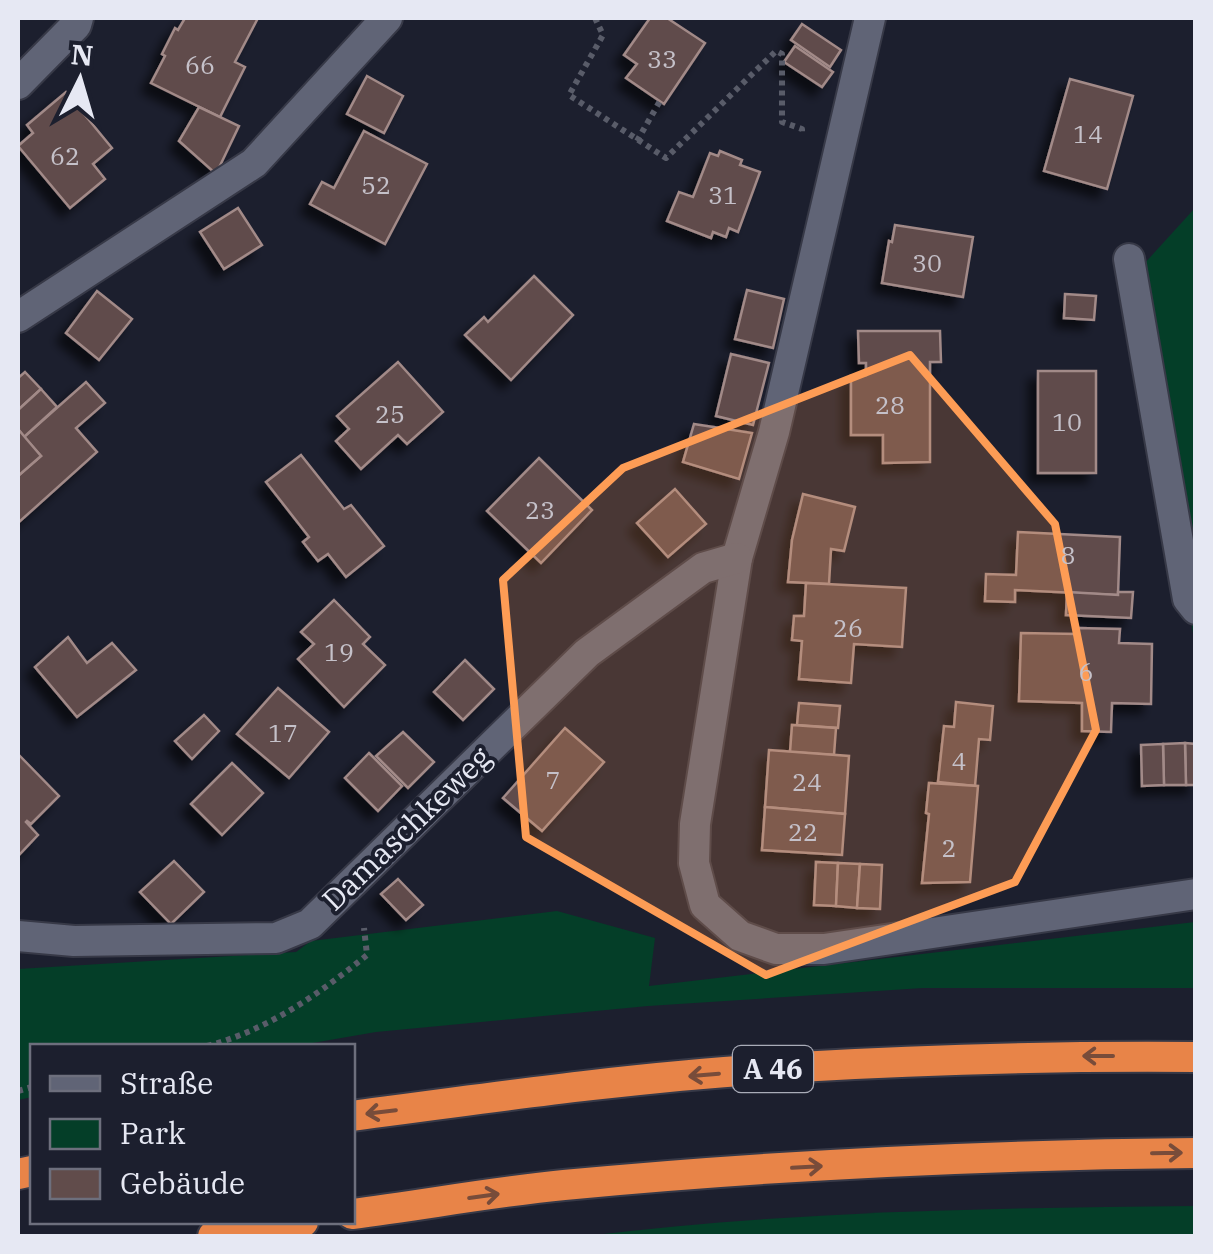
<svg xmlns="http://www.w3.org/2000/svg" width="1213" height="1254" viewBox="0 0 1213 1254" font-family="'IBM Plex Serif',serif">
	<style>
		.green { fill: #043e28 }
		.building { fill: #614c4b; stroke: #a28a88; stroke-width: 2.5; filter: url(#shadow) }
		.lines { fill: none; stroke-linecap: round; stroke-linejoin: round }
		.minor-casing { stroke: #373947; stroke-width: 34 }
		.motorway-casing { stroke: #373947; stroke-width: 34 }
		.path { stroke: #595c69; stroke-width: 6; stroke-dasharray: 5 5; stroke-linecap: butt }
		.minor { stroke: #606476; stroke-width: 30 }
		.motorway { stroke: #e88448; stroke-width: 30 }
		.oneway { stroke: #784c3a }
		.marked { fill: #fd9c55; fill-opacity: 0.2; stroke: #fd9c55; stroke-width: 8; stroke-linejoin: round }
		.labels { text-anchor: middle; stroke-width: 8; stroke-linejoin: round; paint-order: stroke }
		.number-label { font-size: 25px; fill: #c5c1c9 }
		.shield { fill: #1c1f2e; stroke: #a9acb8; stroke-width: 2.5 }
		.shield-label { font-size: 28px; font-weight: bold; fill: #e6e8f3 }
		.street-label { font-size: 30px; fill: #e6e8f3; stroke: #1c1f2e }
	</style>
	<defs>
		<filter id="shadow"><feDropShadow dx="-9" dy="9" stdDeviation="5" flood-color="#0009"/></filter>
	</defs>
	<rect width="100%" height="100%" fill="#1c1f2e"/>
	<!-- green -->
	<g class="green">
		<path d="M1195,208V645L1133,276Z"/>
		<path d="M557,911L655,938L649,986L1195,922V988H923L648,1006L376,1032L295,1046H32V1097L18,1100V969L296,952L311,941Z"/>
		<path d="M1195,1206V1236H586C788,1211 992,1208 1195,1206Z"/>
	</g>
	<!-- building -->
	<g class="building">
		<path d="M185,18H258L235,62L245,67L220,117L151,83L165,56L162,54L175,28L178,30Z"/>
		<path d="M650,18H667L705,43L664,104L626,78L637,64L624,55Z"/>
		<path d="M802,24L841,50L830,67L791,40Z"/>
		<path d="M795,46L833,72L822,87L784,62Z"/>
		<path d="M367,76L403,96L384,133L347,114Z"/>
		<path d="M1070,79L1133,96L1107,189L1044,171Z"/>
		<path d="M66,92L112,148L93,164L105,179L70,208L18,146L33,133L27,125Z"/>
		<path d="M199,107L239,126L216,174L179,141Z"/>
		<path d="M364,131L427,164L385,244L310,204L322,182L334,188Z"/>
		<path d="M720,151L742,160L740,165L760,172L738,232L729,228L726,237L713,232L711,238L667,221L679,192L693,197L710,153L718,156Z"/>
		<path d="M238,208L262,245L224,269L200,232Z"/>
		<path d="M895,225L973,237L963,297L882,283L889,241L892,242Z"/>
		<path d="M534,276L573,315L511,380L465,335L484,317L488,322Z"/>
		<path d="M747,290L784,299L773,348L735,339Z"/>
		<path d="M97,291L132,319L99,360L66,333Z"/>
		<path d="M1065,294L1096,296L1094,320L1064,318Z"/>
		<path d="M858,331H940L941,362H930V462L883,463V435H851V376L866,375V363H859Z"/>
		<path d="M731,354L769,363L753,425L716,416Z"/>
		<path d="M398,362L443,412L407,444L398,435L361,469L336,441L349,429L337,416Z"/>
		<rect x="1038" y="371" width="58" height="102"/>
		<path d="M25,372L41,389L18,410V378Z"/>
		<path d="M86,382L105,403L76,428L97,452L18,523V476L41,456L24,437Z"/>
		<path d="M41,389L57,407L24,437L18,429V410Z"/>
		<path d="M694,424L752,433L739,479L683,462Z"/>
		<path d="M18,429L41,456L18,476Z"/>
		<path d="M301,455L344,509L351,505L384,546L346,577L328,554L318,561L303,542L309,537L266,482Z"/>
		<path d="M539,458L592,510L541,563L487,511Z"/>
		<path d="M675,489L706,524L668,557L637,523Z"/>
		<path d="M803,494L855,507L844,551L831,549L829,584L788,582L792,540Z"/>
		<path d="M1018,532L1120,537L1118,595L1015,590V602L985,601L986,574L1016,575Z"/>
		<path d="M806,583L906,588L902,647L854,644L851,683L799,679L802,641L792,640L794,616H804Z"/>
		<path d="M1067,592L1118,595V592H1133L1131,618L1066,615Z"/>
		<path d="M334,600L370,637L363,644L385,665L344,707L298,659L314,644L301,632Z"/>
		<path d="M1077,628L1120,629L1119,643L1152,644L1151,704L1112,703L1111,732L1082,731V703L1019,701L1021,633L1077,634Z"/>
		<path d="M68,637L87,663L112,643L136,670L77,717L35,667Z"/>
		<path d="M465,660L494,689L463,720L434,692Z"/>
		<path d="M278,688L329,732L289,778L237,734Z"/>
		<path d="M956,702L993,706L990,740L979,739L975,786L938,782L944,726L954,727Z"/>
		<path d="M799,703L840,706L838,728L797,725Z"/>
		<path d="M204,715L219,731L192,759L175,741Z"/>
		<path d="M792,725L836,728L834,755L790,752Z"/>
		<path d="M565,728L604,762L542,831L503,798Z"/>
		<path d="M403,732L434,762L408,788L376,756Z"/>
		<path d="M1185,743L1196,744V785H1186Z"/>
		<path d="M1185,743L1186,785H1164L1163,744Z"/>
		<path d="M1163,744L1164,785L1142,786L1141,745Z"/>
		<path d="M769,750L849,756L845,814L765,807Z"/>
		<path d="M369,753L402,786L378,811L345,778Z"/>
		<path d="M18,754L59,796L31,824L27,821L26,822L38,835L18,856Z"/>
		<path d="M232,763L263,793L222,835L191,804Z"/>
		<path d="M929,783L978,786L970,882L922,883L929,814L926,813Z"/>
		<path d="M765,807L845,814L842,855L762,850Z"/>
		<path d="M174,861L204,892L171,924L140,892Z"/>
		<path d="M816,862L838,863L836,906L814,905Z"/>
		<path d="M838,863L860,864L857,908L836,906Z"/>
		<path d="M860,864L882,865L880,909L857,908Z"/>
		<path d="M398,879L423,905L406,920L381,894Z"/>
	</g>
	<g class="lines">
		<!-- minor casing -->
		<g class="minor-casing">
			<g id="minor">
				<path d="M870,18L774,432L737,558L695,824L694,863L705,905L740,936L776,949H824L1196,894"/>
				<path d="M18,84L76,25L78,18"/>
				<path d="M1129,259L1188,599L1196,609"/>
				<path d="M18,317L254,163L387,18"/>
				<path d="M18,936L74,941L276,938L310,924L587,653L703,568L737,558"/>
			</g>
		</g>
		<!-- motorway casing -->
		<g class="motorway-casing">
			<g id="motorway">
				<path d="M352,1116C501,1096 650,1075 799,1067C931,1059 1063,1056 1196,1057"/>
				<path d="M18,1174L32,1171"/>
				<path d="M352,1214C423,1205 493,1192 564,1185C774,1165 985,1155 1196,1153"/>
				<path d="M213,1236L303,1222"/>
			</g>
		</g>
		<!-- path -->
		<g class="path">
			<path d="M595,18L603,35L569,95L666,158L776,51L782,54V122L802,129V134"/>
			<path d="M637,141L660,101"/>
			<path d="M207,1046C268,1030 319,994 367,955L364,928"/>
			<path d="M18,1091L32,1087"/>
		</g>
		<!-- minor -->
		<use href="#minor" class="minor"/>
		<!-- motorway -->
		<use href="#motorway" class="motorway"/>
	</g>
	<!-- one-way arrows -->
	<defs><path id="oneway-shaft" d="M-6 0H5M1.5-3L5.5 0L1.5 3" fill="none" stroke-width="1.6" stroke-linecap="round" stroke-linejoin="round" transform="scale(2.5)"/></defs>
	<g class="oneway">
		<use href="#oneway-shaft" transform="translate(1098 1056) rotate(-180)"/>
		<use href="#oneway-shaft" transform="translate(704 1075) rotate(175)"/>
		<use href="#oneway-shaft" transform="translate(381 1112) rotate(173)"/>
		<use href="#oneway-shaft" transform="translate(1167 1153) rotate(-1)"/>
		<use href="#oneway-shaft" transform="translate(807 1167) rotate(-3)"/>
		<use href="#oneway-shaft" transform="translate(484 1196) rotate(-8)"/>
	</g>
	<!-- marked area -->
	<path class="marked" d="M910,355L1055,524L1096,730L1015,882L766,975L526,837L503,580L623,468Z"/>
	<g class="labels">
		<!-- number labels -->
		<g class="number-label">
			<text x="662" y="68">33</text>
			<text x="200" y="74">66</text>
			<text x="1088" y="143">14</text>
			<text x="65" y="165">62</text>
			<text x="376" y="194">52</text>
			<text x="723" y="204">31</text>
			<text x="927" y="272">30</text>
			<text x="890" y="414">28</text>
			<text x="390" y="423">25</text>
			<text x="1067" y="431">10</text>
			<text x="540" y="519">23</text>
			<text x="1068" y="564">8</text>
			<text x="848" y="637">26</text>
			<text x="339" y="661">19</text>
			<text x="1086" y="681">6</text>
			<text x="283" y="742">17</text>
			<text x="959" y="770">4</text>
			<text x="553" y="789">7</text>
			<text x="807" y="791">24</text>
			<text x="803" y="841">22</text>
			<text x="949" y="857">2</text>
		</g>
		<!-- shield labels -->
		<rect class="shield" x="733" y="1046" width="80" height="46" rx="8"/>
		<g class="shield-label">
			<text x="773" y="1079">A 46</text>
		</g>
		<!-- street labels -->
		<g class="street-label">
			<text transform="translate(407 829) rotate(-44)" y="10">Damaschkeweg</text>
		</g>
	</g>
	<!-- border -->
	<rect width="1213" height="1254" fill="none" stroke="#e6e8f3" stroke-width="40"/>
	<!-- legend -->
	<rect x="30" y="1044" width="325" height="180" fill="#1c1f2e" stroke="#6d6f7d" stroke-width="2.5"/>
	<rect x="50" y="1076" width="50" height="15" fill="#606476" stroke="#6d6f7d" stroke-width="2.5"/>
	<text x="120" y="1094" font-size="30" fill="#e6e8f3">Straße</text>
	<rect x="50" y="1119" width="50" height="30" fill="#043e28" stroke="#6d6f7d" stroke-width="2.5"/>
	<text x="120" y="1144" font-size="30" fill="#e6e8f3">Park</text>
	<rect x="50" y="1169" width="50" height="30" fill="#614c4b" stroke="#6d6f7d" stroke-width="2.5"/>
	<text x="120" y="1194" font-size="30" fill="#e6e8f3">Gebäude</text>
	<!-- north arrow -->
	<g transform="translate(80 80) rotate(5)" stroke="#1c1f2e" stroke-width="8" paint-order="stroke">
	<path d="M0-8L18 38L0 25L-18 38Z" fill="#e6e8f3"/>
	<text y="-15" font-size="28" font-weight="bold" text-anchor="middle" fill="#e6e8f3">N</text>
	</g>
</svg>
